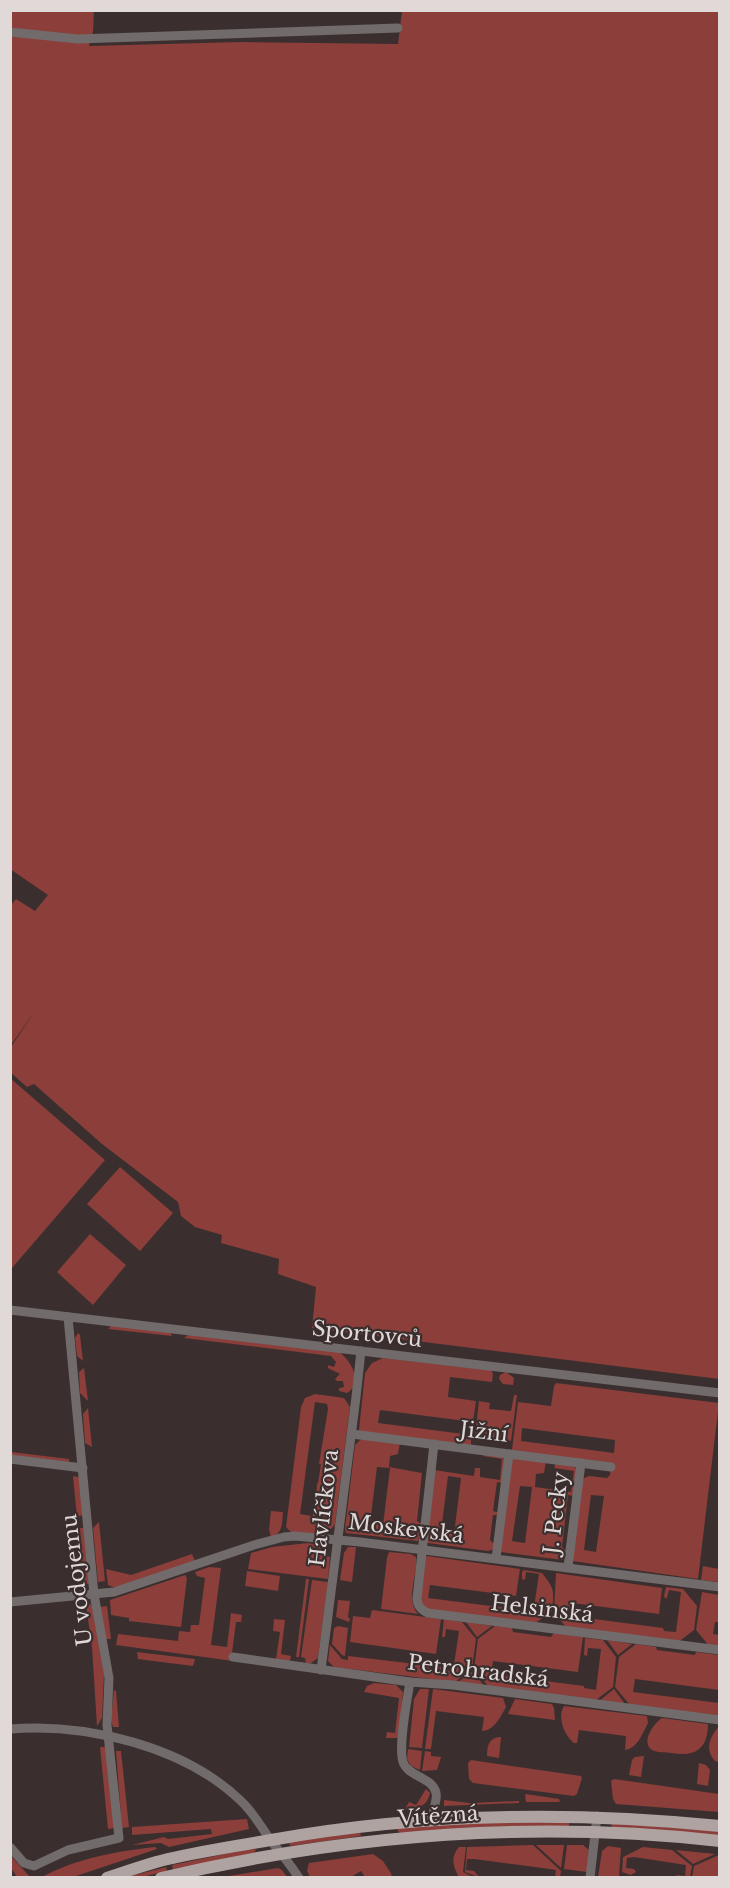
<svg xmlns="http://www.w3.org/2000/svg" width="730" height="1888" viewBox="0 0 730 1888" font-family="'Libre Baskerville',serif">
	<style>
		.green { fill: #8b3e3a; fill-rule: evenodd }
		.lines { fill: none; stroke-linecap: round; stroke-linejoin: round }
		.minor { stroke: #716b6b; stroke-width: 9 }
		.major { stroke: #afa3a2; stroke-width: 12 }
		.labels { text-anchor: middle; stroke-width: 4.5; stroke-linejoin: round; paint-order: stroke }
		.street-label { font-size: 21px; fill: #e0d9d8; stroke: #3a2f2e }
	</style>
	<rect width="100%" height="100%" fill="#3a2f2e"/>
	<!-- green -->
	<g class="green">
		<path d="M11,11H94L93,32L89,46L241,42L398,44L402,11H719V1379L312,1328L316,1287L278,1274L279,1259L221,1243L222,1235L195,1227L181,1216L178,1202L102,1144L34,1084L27,1087L11,1073V1047L35,1011L11,1045V905L16,899L35,911L48,895L10,869Z"/>
		<path d="M10,1078L105,1160L12,1268L10,1267Z"/>
		<path d="M120,1167L173,1213L140,1251L87,1204Z"/>
		<path d="M90,1234L126,1265L93,1305L57,1272Z"/>
		<path d="M112,1325L170,1332L172,1336L108,1329Z"/>
		<path d="M78,1333L80,1335L83,1361L77,1356L75,1338Z"/>
		<path d="M188,1335L339,1352C351,1360 364,1383 347,1393L339,1391V1388L344,1387L343,1381H337L335,1379L340,1374L328,1368V1365L334,1367L336,1362L331,1356L184,1338Z"/>
		<path d="M383,1358L491,1370L493,1374L492,1382L450,1377L448,1397L476,1401L473,1422L380,1410L378,1423L471,1435V1447L362,1433L359,1430L365,1373L372,1363Z"/>
		<path d="M84,1368L88,1401L80,1393L79,1372Z"/>
		<path d="M506,1372L514,1378L513,1385L503,1384L499,1379L500,1375Z"/>
		<path d="M556,1383L719,1403L698,1579L572,1561L582,1479L589,1476L607,1478L610,1475L611,1465L512,1450L518,1402L551,1406L554,1386ZM522,1428L615,1440L614,1453L521,1441ZM591,1495L604,1496L596,1552L584,1550Z"/>
		<path d="M315,1394L344,1398L350,1407L335,1524C327,1538 307,1533 292,1533L286,1527L301,1407L305,1398ZM315,1402L327,1404L328,1409L319,1464H321L318,1483L317,1484L315,1511L312,1516L300,1514Z"/>
		<path d="M514,1395H517L511,1441L475,1436L479,1401L490,1403L489,1409L511,1411Z"/>
		<path d="M88,1408L92,1447L85,1443L83,1414Z"/>
		<path d="M362,1438L400,1442L398,1454L390,1456L389,1467L422,1473L417,1521L422,1524L418,1541L346,1533L345,1529L355,1445ZM377,1467L390,1468L383,1525L370,1523Z"/>
		<path d="M11,1452L69,1459V1462L11,1455Z"/>
		<path d="M487,1453L502,1456L504,1459L503,1483L497,1482L493,1511L500,1513L499,1515H493L490,1540L495,1545L494,1549L488,1551L428,1543L425,1540L434,1470L474,1476L475,1468H480V1477L500,1480L502,1459L483,1456ZM448,1476L461,1478L454,1534L441,1532Z"/>
		<path d="M516,1457L546,1461L544,1473L536,1474L535,1487L571,1492L574,1471L554,1468L556,1462L575,1467L577,1471L574,1496L568,1495L562,1547L567,1552L563,1560L501,1552L512,1460ZM520,1486L532,1487L525,1543L512,1541Z"/>
		<path d="M73,1476L78,1477L80,1480L83,1515L77,1517Z"/>
		<path d="M271,1511L283,1512C282,1523 283,1534 271,1537L269,1530Z"/>
		<path d="M99,1522L105,1581L98,1582L93,1528Z"/>
		<path d="M78,1528H85L89,1584L84,1585Z"/>
		<path d="M308,1543L318,1545L327,1556L330,1557L328,1579L248,1569L251,1553L272,1547Z"/>
		<path d="M348,1547H356L352,1582L340,1580L344,1553Z"/>
		<path d="M389,1552L411,1554L416,1557C418,1576 405,1598 418,1614L381,1609L387,1558Z"/>
		<path d="M192,1554L195,1561L115,1588L108,1585L106,1569L131,1575Z"/>
		<path d="M427,1556L520,1569L516,1596L430,1585L428,1598L521,1610V1612L533,1614L539,1574L526,1572L525,1580L522,1579V1572L524,1570L542,1573C555,1589 554,1591 552,1611L534,1624L430,1611L420,1603L425,1558Z"/>
		<path d="M703,1566L719,1569V1582L701,1580Z"/>
		<path d="M209,1567L221,1568L211,1645L227,1647L231,1613L242,1615L241,1622H236L232,1653L233,1661L116,1645L118,1634L178,1641L179,1631L190,1632L191,1625H199L205,1578L197,1576L195,1572Z"/>
		<path d="M247,1571L280,1576L278,1591L245,1586Z"/>
		<path d="M556,1573L662,1588L659,1614L572,1603L571,1616L663,1628L664,1631L676,1632L681,1592L669,1590L667,1598H665L664,1596L666,1587L683,1589L697,1606L694,1630L677,1643L567,1629L554,1611Z"/>
		<path d="M185,1575L187,1578L181,1627L129,1621V1618L111,1615L110,1600Z"/>
		<path d="M306,1579H309L299,1657H296Z"/>
		<path d="M312,1580L328,1582L318,1658L311,1663H306L305,1658L301,1657Z"/>
		<path d="M702,1592L719,1595V1622H715L713,1634L719,1635V1648L710,1647L696,1630Z"/>
		<path d="M338,1600L350,1601L348,1617L350,1619L349,1622L336,1617Z"/>
		<path d="M89,1603L92,1606L104,1675L102,1718L97,1726L92,1647L86,1605Z"/>
		<path d="M107,1606L111,1639H106L100,1607Z"/>
		<path d="M372,1610L441,1619L436,1654L350,1642L353,1616L370,1618Z"/>
		<path d="M274,1619L285,1620L281,1654L291,1656L290,1661L276,1659L280,1632L273,1631Z"/>
		<path d="M444,1619L462,1622L476,1639L472,1669L455,1682L334,1667L328,1661L330,1645L342,1659L348,1660V1656L441,1667V1670L453,1671L459,1631L446,1629L445,1637H442Z"/>
		<path d="M466,1622L492,1626L477,1637Z"/>
		<path d="M338,1626L348,1628L345,1656L342,1655L332,1644L334,1628Z"/>
		<path d="M495,1626L512,1628L513,1632L551,1637L554,1633L583,1637L578,1672L493,1661L491,1674L584,1686V1688L596,1690L601,1649L588,1648L587,1656L584,1655L585,1638L603,1640L616,1657L613,1687L596,1700L488,1686L474,1669L478,1639Z"/>
		<path d="M607,1640L632,1644L618,1655Z"/>
		<path d="M636,1644L656,1647L657,1650L695,1655L696,1652L719,1655V1690L635,1679L633,1692L719,1703V1716L629,1704L615,1687L619,1657Z"/>
		<path d="M137,1652L195,1659L193,1666L138,1659Z"/>
		<path d="M473,1671L484,1686L458,1682Z"/>
		<path d="M374,1683L396,1685L403,1692L399,1736L397,1738H386L387,1732L395,1733L399,1698L364,1692L367,1686Z"/>
		<path d="M420,1689H429L422,1748L409,1747L414,1699Z"/>
		<path d="M433,1689L503,1698L506,1707C501,1716 494,1731 482,1731L484,1717L436,1711L431,1749H425Z"/>
		<path d="M614,1689L625,1704L599,1701Z"/>
		<path d="M114,1690L116,1691L119,1727H113L111,1720Z"/>
		<path d="M515,1699L552,1704L554,1708L555,1720L508,1714Z"/>
		<path d="M564,1706L647,1716L648,1723C642,1734 638,1748 625,1750L626,1736L579,1730L577,1743H574C564,1735 557,1717 564,1706Z"/>
		<path d="M662,1718L708,1724C708,1750 694,1757 671,1753C666,1752 657,1753 652,1750C640,1742 654,1723 662,1718Z"/>
		<path d="M719,1726H720L719,1762L715,1761C704,1749 710,1737 719,1726Z"/>
		<path d="M501,1737L499,1758L487,1756C487,1746 489,1737 501,1737Z"/>
		<path d="M100,1747H106L114,1828L108,1829Z"/>
		<path d="M408,1749L422,1751L420,1770L411,1766L407,1759Z"/>
		<path d="M116,1751H121L129,1827L122,1828Z"/>
		<path d="M425,1751L431,1752V1756L441,1757L437,1770L422,1771Z"/>
		<path d="M644,1756L641,1777L629,1775L632,1760L635,1757Z"/>
		<path d="M471,1760L581,1776L582,1778L577,1794L574,1796L473,1783L469,1779L468,1763Z"/>
		<path d="M699,1763L706,1765L710,1770L708,1786L697,1784Z"/>
		<path d="M614,1779L719,1794V1812L616,1804L613,1799L611,1781Z"/>
		<path d="M426,1789L430,1793C427,1807 418,1808 405,1809L409,1802L416,1805Z"/>
		<path d="M526,1794L559,1799L560,1802H526L525,1795Z"/>
		<path d="M444,1800L469,1803L519,1801V1803L444,1806Z"/>
		<path d="M247,1819L249,1829L169,1847L161,1843L132,1845L164,1837L168,1839L212,1834L211,1829L132,1835V1827Z"/>
		<path d="M569,1822V1826L498,1827L400,1833L397,1830L399,1828L477,1823Z"/>
		<path d="M611,1823L719,1831V1836L612,1827Z"/>
		<path d="M360,1832L361,1836L291,1846L289,1844V1842Z"/>
		<path d="M533,1845L561,1871L560,1877H555L556,1870L550,1869L474,1859H467L466,1870L474,1871L479,1877L465,1872L467,1847Z"/>
		<path d="M536,1845H564L561,1868Z"/>
		<path d="M567,1845H583L589,1850L587,1872L564,1869Z"/>
		<path d="M608,1846L621,1848L619,1877H598L602,1851Z"/>
		<path d="M155,1847L157,1849L73,1877H42C74,1859 118,1851 155,1847Z"/>
		<path d="M459,1847H466L463,1872L473,1877H459C453,1867 450,1857 459,1847Z"/>
		<path d="M643,1847L672,1850L692,1866L690,1877H676L677,1875L685,1876L686,1865L634,1857L627,1858L626,1868L634,1869L636,1872L631,1875L622,1872L623,1857Z"/>
		<path d="M253,1848L256,1850L254,1853L173,1870L172,1865Z"/>
		<path d="M676,1850L715,1854L693,1864Z"/>
		<path d="M373,1854L383,1861L392,1875L390,1877H365L361,1871L351,1877H310L307,1871L309,1863Z"/>
		<path d="M10,1855L30,1877H17L11,1868Z"/>
		<path d="M719,1855V1877H692L694,1866Z"/>
		<path d="M166,1867L167,1871L142,1877L123,1878Z"/>
		<path d="M278,1868L282,1870L287,1877H223Z"/>
	</g>
	<g class="lines">
		<!-- minor -->
		<g class="minor">
			<path d="M10,32L78,39L398,28"/>
			<path d="M10,1310L720,1393"/>
			<path d="M352,1434L611,1467"/>
			<path d="M434,1444L417,1598C417,1606 421,1610 428,1613L720,1650"/>
			<path d="M10,1459L83,1468"/>
			<path d="M496,1558L509,1454"/>
			<path d="M568,1567L581,1463"/>
			<path d="M10,1602L114,1592L254,1545L284,1537L295,1536L360,1542L720,1587"/>
			<path d="M233,1657L410,1682L453,1685L720,1720"/>
			<path d="M321,1670L356,1397L361,1351"/>
			<path d="M410,1682C407,1700 398,1746 403,1762C408,1777 433,1777 436,1793C438,1800 432,1809 433,1820"/>
			<path d="M10,1729C87,1723 184,1746 241,1801C254,1813 261,1827 271,1841C281,1853 290,1864 299,1878"/>
			<path d="M10,1847L24,1863L34,1866L68,1850L119,1838L107,1725L109,1678L94,1594L68,1317"/>
			<path d="M590,1878L597,1816"/>
		</g>
		<!-- major -->
		<g class="major">
			<path d="M107,1878C127,1871 147,1864 168,1859C202,1851 236,1846 271,1840C419,1813 570,1811 720,1826"/>
			<path d="M161,1878C344,1835 532,1820 720,1841"/>
		</g>
	</g>
	<g class="labels">
		<!-- street labels -->
		<g class="street-label">
			<text transform="translate(367 1334) rotate(6)" y="7">Sportovců</text>
			<text transform="translate(484 1432) rotate(7)" y="7">Jižní</text>
			<text transform="translate(324 1508) rotate(-83)" y="7">Havlíčkova</text>
			<text transform="translate(556 1513) rotate(-83)" y="7">J. Pecky</text>
			<text transform="translate(406 1529) rotate(7)" y="7">Moskevská</text>
			<text transform="translate(77 1580) rotate(-97)" y="7">U vodojemu</text>
			<text transform="translate(542 1609) rotate(7)" y="7">Helsinská</text>
			<text transform="translate(478 1671) rotate(7)" y="7">Petrohradská</text>
			<text transform="translate(438 1816) rotate(-4)" y="7">Vítězná</text>
		</g>
	</g>
	<!-- border -->
	<rect width="730" height="1888" fill="none" stroke="#e0d9d8" stroke-width="24"/>
</svg>
